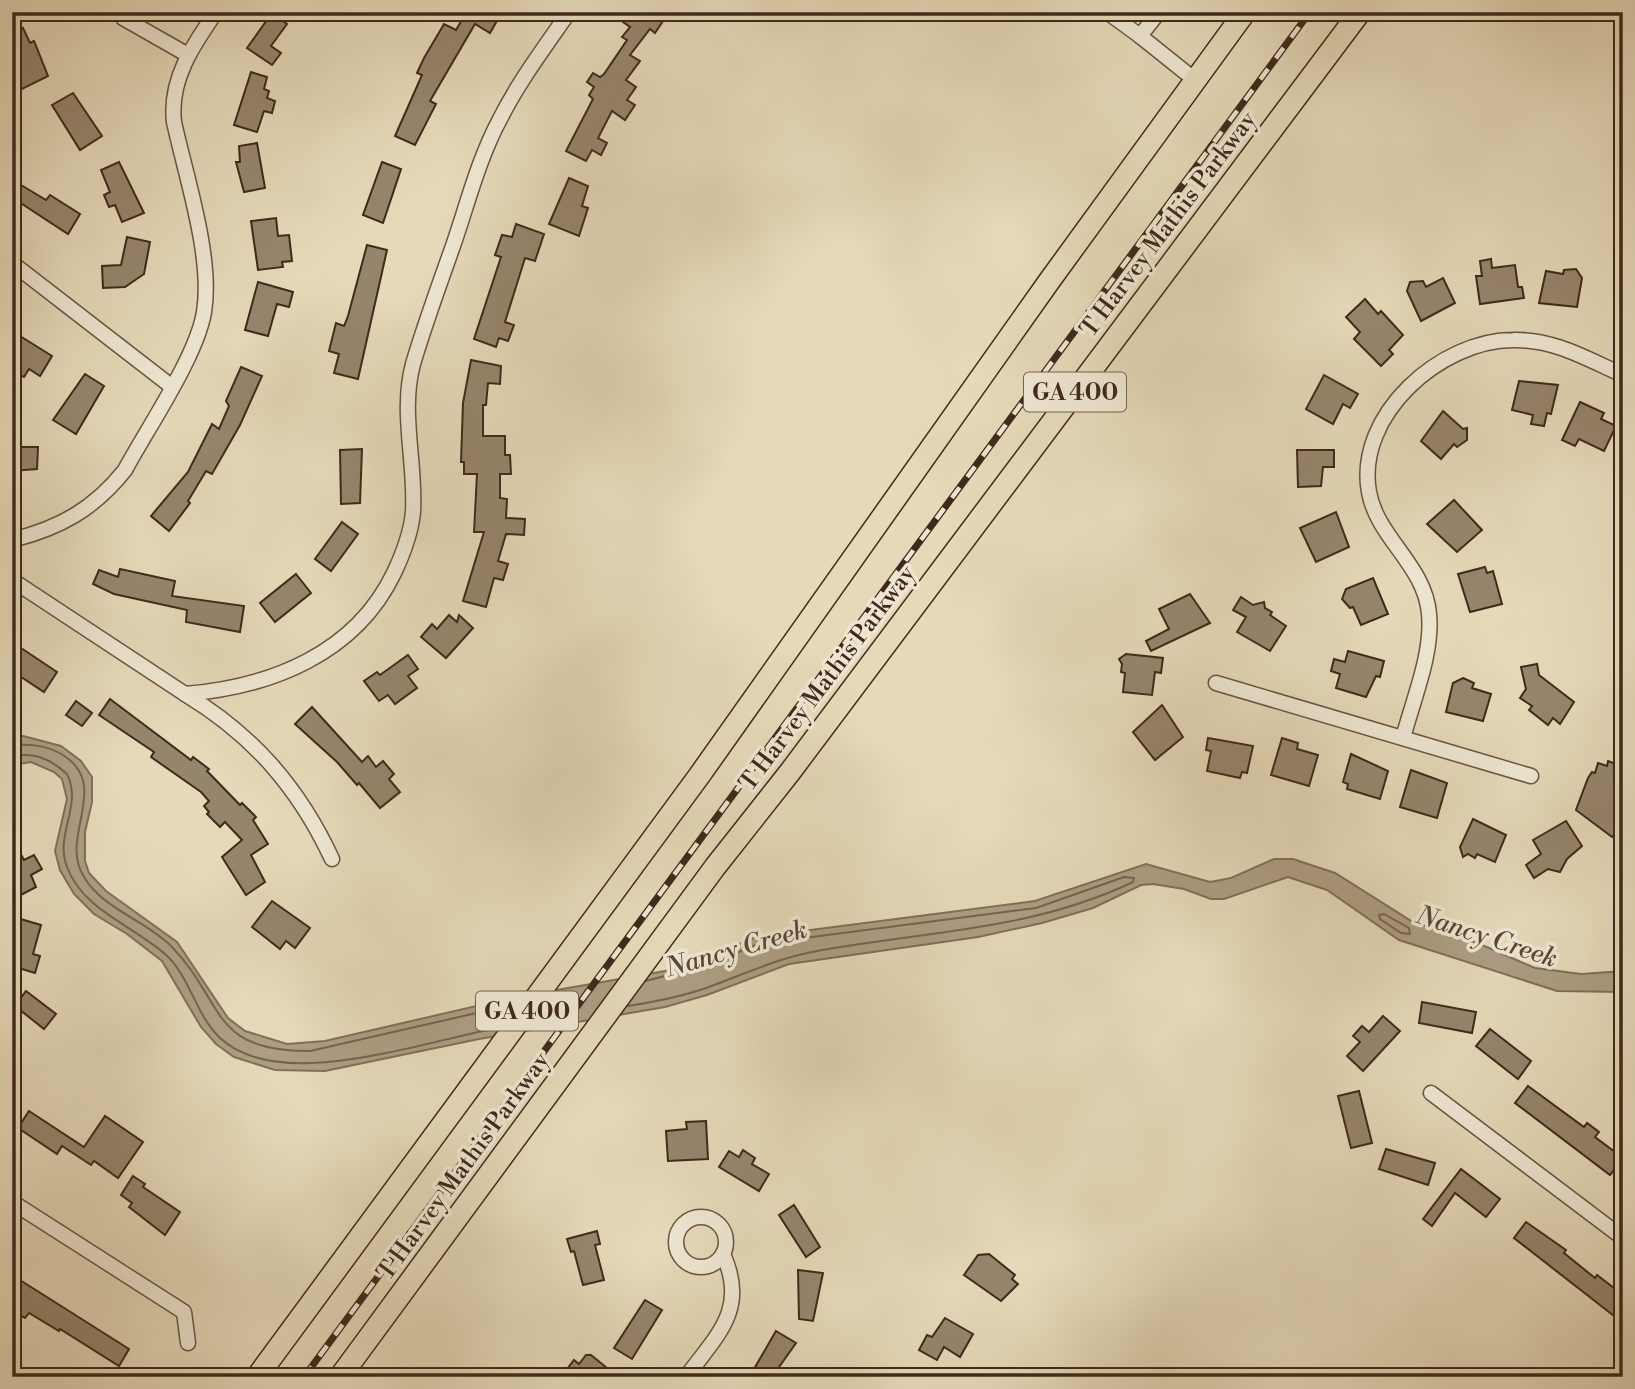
<svg xmlns="http://www.w3.org/2000/svg" width="1635" height="1389" viewBox="0 0 1635 1389" font-family="'Libre Bodoni',serif">
	<style>
		.water { fill: #ad9d83; stroke: #816f59; stroke-width: 2 }
		.lines { fill: none; stroke-linecap: round; stroke-linejoin: round }
		.shore { stroke: #76634f; stroke-width: 2 }
		.building { fill: #96856d; stroke: #40291b; stroke-width: 2 }
		.minor-casing { stroke: #695542; stroke-width: 17 }
		.highway-casing { stroke: #40291b; stroke-width: 24 }
		.minor { stroke: #eee6d2; stroke-width: 14 }
		.highway { stroke: #e5d9b9; stroke-width: 21 }
		.rail-casing { stroke: #40291b; stroke-width: 7 }
		.rail { stroke: #eee6d2; stroke-width: 4.5; stroke-dasharray: 13; stroke-linecap: butt }
		.labels { text-anchor: middle; stroke-width: 7; stroke-linejoin: round; paint-order: stroke }
		.shield { fill: #eee6d2; stroke: #746252; stroke-width: 2 }
		.shield-label { font-size: 23px; font-weight: bold; fill: #40291b }
		.street-label { font-size: 24px; fill: #40291b; stroke: #eee6d2 }
		.water-label { font-size: 26px; font-style: italic; fill: #5b4635; stroke: #eee6d2 }
	</style>
	<rect width="100%" height="100%" fill="#e5d9b9"/>
	<filter id="stains"><feTurbulence type="fractalNoise" baseFrequency=".00286" numOctaves="4"/><feColorMatrix values="0 0 0 0 .2 0 0 0 0 .09 0 0 0 0 .02 0 0 0 .5 -.17"/></filter>
	<radialGradient id="worn" r=".72"><stop offset=".6" stop-color="#630" stop-opacity="0"/><stop offset="1" stop-color="#630" stop-opacity=".3"/></radialGradient>
	<!-- water -->
	<path class="water" d="M23,736L61,746L81,761L92,777V802L85,832V861L89,873L106,891L177,942L228,1018L245,1031L287,1044L325,1041L511,998L665,971L711,956L756,937L1035,901L1146,864L1210,882L1231,878L1274,859H1293L1335,873L1413,922L1475,942L1535,968L1581,974L1623,971V992L1557,991L1399,940L1327,890L1288,877L1224,899H1211L1184,889L1153,884L1141,885L1093,908L1042,923L978,937L789,964L707,995L665,1007L479,1039L325,1071L275,1070L234,1057L216,1044L201,1027L162,961L127,934L94,914L74,894L60,870L55,851L67,799L62,779L54,772L31,762L12,765V739Z"/>
	<g class="lines">
		<!-- shore -->
		<g class="shore">
			<path d="M12,745C31,744 46,745 63,755C112,786 58,837 84,877C103,909 145,920 171,946C225,1001 209,1052 310,1051L516,1004"/>
			<path d="M12,757C33,751 52,760 67,774C83,806 54,835 67,867C83,910 132,925 165,954C190,976 195,1014 220,1038C280,1094 424,1041 498,1028"/>
			<path d="M1384,914L1409,928L1410,934L1401,933L1380,919L1379,915Z"/>
			<path d="M628,1006C654,1002 680,997 706,988C743,975 777,958 817,951C926,931 1030,931 1133,882L1134,878L1124,877L1036,908L758,944L713,963L646,981"/>
		</g>
	</g>
	<!-- building -->
	<g class="building">
		<path d="M454,12H502L490,33L475,24L430,101L436,104L415,145L395,136L422,75L417,73L424,58L444,24L456,30L463,18Z"/>
		<path d="M630,12H651L663,21L655,33L650,29L630,55L640,61L626,80L636,87L627,100L635,105L625,120L612,111L598,138L607,143L601,155L592,150L586,161L566,151L593,99L589,95L594,87L587,82L593,73L600,77L604,74L627,40L622,37L630,27L623,22Z"/>
		<path d="M272,13L287,24L271,46L281,53L272,65L247,48Z"/>
		<path d="M23,28L30,43L34,41L48,76L12,94V34Z"/>
		<path d="M251,72L267,77L264,89L269,91L267,98L275,101L272,113L264,111L257,132L234,125Z"/>
		<path d="M73,93L102,136L80,150L52,105Z"/>
		<path d="M257,143L265,188L244,192L236,162H240L239,146Z"/>
		<path d="M119,162L144,213L122,222L115,205L109,207L104,195L110,192L101,170Z"/>
		<path d="M382,162L401,169L383,223L363,215Z"/>
		<path d="M569,178L588,186L582,206L588,208L579,236L549,224Z"/>
		<path d="M21,185L46,200L50,195L80,214L68,234L13,198Z"/>
		<path d="M276,218L278,236L289,235L292,261L282,262L283,267L258,270L251,221Z"/>
		<path d="M516,224L544,234L535,261L525,258L505,322L514,325L508,341L499,338L496,347L474,339L501,257L495,255L502,235L512,237Z"/>
		<path d="M127,237L150,242L144,274L125,287L103,288L102,266L121,265Z"/>
		<path d="M367,245L387,250L358,379L334,373L339,354L329,351L336,323L344,326L348,316Z"/>
		<path d="M1491,259L1492,268L1515,265L1518,287H1522L1524,298L1480,304L1476,276H1482L1480,261Z"/>
		<path d="M1576,269L1582,278L1577,307L1539,303L1546,271L1563,274L1564,270Z"/>
		<path d="M1443,278L1455,303L1421,321L1407,291L1410,282L1423,281L1426,287Z"/>
		<path d="M258,282L293,292L289,307L277,304L268,336L245,330Z"/>
		<path d="M1365,299L1378,314L1381,311L1403,335L1389,350L1393,354L1381,366L1354,339L1360,332L1346,317Z"/>
		<path d="M12,331L52,356L40,376L29,369L24,377L12,370Z"/>
		<path d="M471,360L501,366L500,384L488,383L486,405H483V436H505V455H510L511,474H500V498L507,499L506,518L525,519L524,535L506,534L498,561L508,564L503,580L494,578L486,607L463,601L484,532H474L477,474H464V462H461L463,403Z"/>
		<path d="M241,367L262,376L240,425L212,474L206,471L188,501L190,503L169,531L151,516L188,472L212,424L219,429L229,406L226,401Z"/>
		<path d="M85,374L104,386L76,434L53,420Z"/>
		<path d="M1324,375L1358,394L1350,408L1343,404L1333,424L1306,409Z"/>
		<path d="M1519,381L1558,385L1551,414L1547,413L1544,426L1531,424L1533,415L1512,410Z"/>
		<path d="M1580,402L1604,413L1601,419L1616,426L1604,451L1579,439L1575,446L1562,440Z"/>
		<path d="M1443,411L1463,429L1467,428V440L1457,447L1454,444L1441,459L1421,441Z"/>
		<path d="M12,447H38L37,469L12,471Z"/>
		<path d="M362,449L360,503L341,504L340,450Z"/>
		<path d="M1297,450H1334V467H1323L1321,486L1298,487Z"/>
		<path d="M1454,500L1482,530L1457,552L1427,524Z"/>
		<path d="M1336,512L1349,547L1316,562L1300,528Z"/>
		<path d="M342,522L358,534L331,571L315,559Z"/>
		<path d="M1485,567L1487,573L1493,571L1502,604L1470,612L1458,574Z"/>
		<path d="M120,569L175,581L172,596L244,606L240,632L186,622L187,610L114,594L93,584L99,570L118,577Z"/>
		<path d="M296,574L311,593L275,622L260,603Z"/>
		<path d="M1373,578L1388,614L1361,625L1353,607L1350,608L1342,599L1346,589Z"/>
		<path d="M1190,594L1210,623L1151,651L1146,641L1169,629L1159,609Z"/>
		<path d="M1241,597L1253,605L1264,602L1265,608L1272,612L1270,615L1286,626L1270,651L1237,632L1246,617L1233,610Z"/>
		<path d="M449,615L457,622L459,615L473,628L446,658L421,637L432,624L437,629Z"/>
		<path d="M12,642L57,672L44,692L12,671Z"/>
		<path d="M1348,651L1384,661L1380,677L1376,676L1366,697L1336,688L1340,674L1331,671L1334,659L1345,662Z"/>
		<path d="M1126,654L1163,658L1161,673L1155,672L1152,695L1123,692L1125,673L1121,672L1122,664L1119,659Z"/>
		<path d="M408,655L418,669L408,676L417,688L395,704L388,695L379,701L364,681L377,672L380,675Z"/>
		<path d="M1537,664L1539,675L1574,702L1560,724L1553,718L1548,725L1529,710L1532,706L1520,698L1526,689L1521,667Z"/>
		<path d="M1463,678L1474,683L1472,688L1491,694L1483,721L1446,712L1453,683Z"/>
		<path d="M110,699L191,760L193,757L209,769L207,771L240,805L242,803L256,817L253,820L268,844L251,855L265,882L246,895L222,857L242,840L225,822L220,827L207,814L209,812L204,806L209,801L201,792L151,757L154,752L99,715Z"/>
		<path d="M76,701L92,713L82,726L66,715Z"/>
		<path d="M1162,705L1183,737L1155,760L1133,732Z"/>
		<path d="M312,707L362,762L368,756L376,767L383,761L394,774L389,779L400,792L380,808L359,783L357,785L337,762L295,724Z"/>
		<path d="M1208,738L1253,746L1247,773L1242,772L1240,778L1207,771L1211,751L1206,750Z"/>
		<path d="M1282,738L1298,743L1297,749L1318,755L1309,786L1271,775Z"/>
		<path d="M1351,754L1388,771L1380,799L1347,789L1348,784L1343,782Z"/>
		<path d="M1608,761L1623,767V790L1614,813L1623,821L1621,828L1612,837L1576,810L1588,778L1592,772L1595,773L1598,763L1607,766Z"/>
		<path d="M1411,770L1447,783L1437,818L1400,807Z"/>
		<path d="M1473,819L1506,835L1495,862L1477,854L1475,858L1468,854L1463,857L1460,847Z"/>
		<path d="M1566,821L1582,846L1567,859L1560,872L1548,869L1534,878L1526,865L1541,854L1533,840Z"/>
		<path d="M12,838L24,860L34,855L42,869L31,875L36,887L21,895L12,884Z"/>
		<path d="M272,901L310,928L295,948L286,941L280,949L252,927Z"/>
		<path d="M17,918L41,925L33,954L40,956L35,973L12,966V936Z"/>
		<path d="M26,991L56,1014L44,1029L15,1006Z"/>
		<path d="M1422,1002L1476,1012L1472,1033L1419,1023Z"/>
		<path d="M1383,1016L1400,1031L1363,1071L1347,1056L1360,1042L1353,1036L1362,1026L1369,1032Z"/>
		<path d="M1490,1029L1531,1061L1518,1079L1476,1046Z"/>
		<path d="M1528,1086L1584,1127L1587,1123L1599,1132L1595,1137L1623,1158L1610,1175L1515,1103Z"/>
		<path d="M1359,1091L1372,1143L1351,1148L1338,1096Z"/>
		<path d="M29,1111L84,1147L105,1116L143,1142L118,1178L94,1161L91,1165L62,1146L57,1154L18,1128Z"/>
		<path d="M706,1121L708,1159L668,1161L666,1131L687,1129L686,1122Z"/>
		<path d="M1386,1149L1435,1163L1428,1185L1379,1169Z"/>
		<path d="M743,1150L755,1158L752,1164L769,1174L759,1191L719,1167L729,1151L739,1157Z"/>
		<path d="M1461,1169L1500,1199L1486,1217L1455,1193L1432,1226L1423,1219Z"/>
		<path d="M133,1176L145,1184L143,1187L180,1212L165,1235L129,1207L132,1203L121,1195Z"/>
		<path d="M794,1205L820,1247L806,1257L779,1215Z"/>
		<path d="M1526,1222L1566,1250L1564,1253L1595,1278L1597,1275L1623,1295V1323L1514,1238Z"/>
		<path d="M597,1231L600,1244L595,1245L604,1280L583,1285L574,1251L571,1252L567,1239Z"/>
		<path d="M989,1254L1015,1275L1012,1279L1018,1284L1001,1301L964,1275L978,1255Z"/>
		<path d="M798,1270L823,1273L813,1321L799,1319Z"/>
		<path d="M12,1275L129,1349L119,1366L60,1329L59,1331L29,1313L25,1318L12,1311Z"/>
		<path d="M645,1300L662,1310L632,1359L614,1348Z"/>
		<path d="M945,1318L973,1334L960,1357L944,1347L937,1360L919,1350L927,1335L932,1337Z"/>
		<path d="M776,1331L796,1343L772,1377H768L754,1369Z"/>
		<path d="M586,1355H591L618,1377H561L574,1360L579,1364Z"/>
	</g>
	<g class="lines">
		<!-- minor casing -->
		<g class="minor-casing">
			<g id="minor">
				<path d="M1107,12L1140,36"/>
				<path d="M1159,12L1140,36L1195,80"/>
				<path d="M123,18L188,55"/>
				<path d="M12,263L171,386"/>
				<path d="M12,540C60,528 94,509 125,470C147,429 197,356 204,312C213,258 186,177 174,122C169,80 193,45 216,12"/>
				<path d="M12,580L185,694C271,687 355,654 394,573C403,554 411,533 413,512C416,463 400,412 413,364C425,323 440,283 454,243C468,202 479,158 500,119C519,81 545,47 569,12"/>
				<path d="M1216,683L1531,776"/>
				<path d="M185,694C253,735 299,788 332,859"/>
				<path d="M1403,738C1413,700 1433,653 1429,614C1425,565 1377,538 1369,492C1355,415 1441,340 1513,340C1554,339 1587,359 1623,375"/>
				<path d="M1431,1093L1623,1238"/>
				<path d="M12,1202L184,1312L188,1343"/>
				<circle cx="701" cy="1242" r="25"/>
				<path d="M686,1377C718,1334 748,1309 723,1254"/>
			</g>
		</g>
		<!-- highway casing -->
		<g class="highway-casing">
			<g id="highway">
				<path d="M257,1377L699,776L1050,280L1245,12"/>
				<path d="M340,1377L715,867L790,772L1360,12"/>
			</g>
		</g>
		<!-- minor -->
		<use href="#minor" class="minor"/>
		<!-- highway -->
		<use href="#highway" class="highway"/>
		<!-- rail casing -->
		<g class="rail-casing">
			<path id="rail" d="M304,1377L1310,12"/>
		</g>
		<!-- rail -->
		<use href="#rail" class="rail"/>
	</g>
	<g class="labels">
		<!-- shield labels -->
		<g class="shield">
			<rect x="1024" y="372.5" width="102" height="39" rx="5"/>
			<rect x="476" y="991.5" width="102" height="39" rx="5"/>
		</g>
		<g class="shield-label">
			<text x="1075" y="400">GA 400</text>
			<text x="527" y="1019">GA 400</text>
		</g>
		<!-- street labels -->
		<g class="street-label">
			<text transform="translate(1168 224) rotate(-53)" y="8">T Harvey Mathis Parkway</text>
			<text transform="translate(827 678) rotate(-53)" y="8">T Harvey Mathis Parkway</text>
			<text transform="translate(463 1166) rotate(-54)" y="8">T Harvey Mathis Parkway</text>
		</g>
		<!-- water labels -->
		<g class="water-label">
			<text transform="translate(1487 936) rotate(18)" y="9">Nancy Creek</text>
			<text transform="translate(736 948) rotate(-16)" y="9">Nancy Creek</text>
		</g>
	</g>
	<!-- margin -->
	<rect width="1635" height="1389" fill="none" stroke="#e5d9b9" stroke-width="42"/>
	<rect x="14" y="14" width="1607" height="1361" fill="none" stroke="#40291b" stroke-width="3.5"/>
	<rect x="21" y="21" width="1593" height="1347" fill="none" stroke="#40291b" stroke-width="2"/>
	<rect width="100%" height="100%" filter="url(#stains)"/>
	<rect width="100%" height="100%" fill="url(#worn)"/>
</svg>
